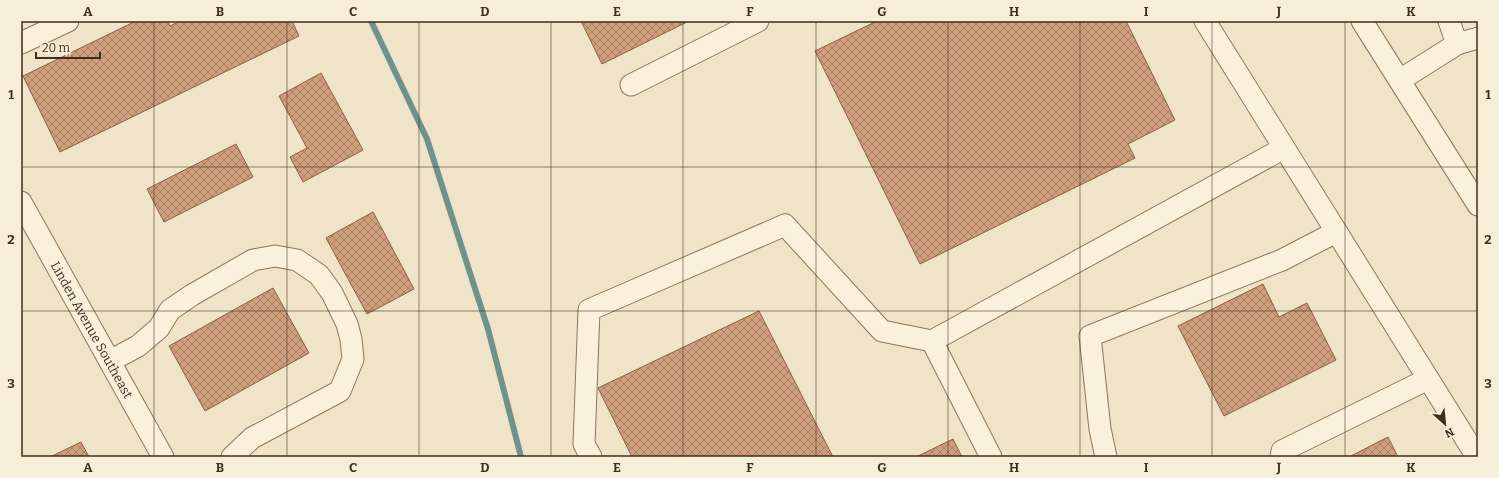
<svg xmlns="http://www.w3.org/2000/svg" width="1499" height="478" viewBox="0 0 1499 478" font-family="Bitter,serif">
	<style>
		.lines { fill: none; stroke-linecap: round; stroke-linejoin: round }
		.stream { stroke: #6f938a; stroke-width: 6 }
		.building { fill: url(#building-cross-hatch); stroke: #8d5f41 }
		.minor-casing { stroke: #8d765c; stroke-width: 23 }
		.minor { stroke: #faf1dc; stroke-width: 21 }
		.grid { fill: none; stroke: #3d2e20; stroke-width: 1; stroke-opacity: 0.55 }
		.labels { text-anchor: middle; stroke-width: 4; stroke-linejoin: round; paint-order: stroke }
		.street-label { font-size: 13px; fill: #3d2e20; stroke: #f7eed8 }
		.neatline { fill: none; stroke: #3d2e20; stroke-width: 1.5 }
		.grid-label { font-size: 13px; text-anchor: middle; font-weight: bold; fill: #3d2e20 }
	</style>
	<defs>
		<pattern id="building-cross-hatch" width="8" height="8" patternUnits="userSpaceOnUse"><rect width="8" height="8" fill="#cf9f7d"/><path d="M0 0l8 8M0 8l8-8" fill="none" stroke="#a98266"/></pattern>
	</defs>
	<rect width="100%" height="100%" fill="#f0e4c8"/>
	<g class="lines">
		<!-- stream -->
		<path class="stream" d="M371,21L427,139L488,329L521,457"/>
	</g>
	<!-- building -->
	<g class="building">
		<path d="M136,21H168L170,26L180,21H292L299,36L60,152L23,76Z"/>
		<path d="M581,21H689L602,64Z"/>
		<path d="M877,21H1126L1175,120L1128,144L1135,158L920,264L815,51Z"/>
		<path d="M321,73L363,150L303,182L290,157L307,148L279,96Z"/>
		<path d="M236,144L253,177L164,222L147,189Z"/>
		<path d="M373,212L414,289L367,314L326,238Z"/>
		<path d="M1263,284L1279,317L1307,303L1336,360L1224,416L1178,326Z"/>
		<path d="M273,288L309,353L205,411L169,346Z"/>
		<path d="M759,311L833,457H632L598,388Z"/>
		<path d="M1388,437L1398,457H1349Z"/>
		<path d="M953,439L962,457H916Z"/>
		<path d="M81,442L89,457H50Z"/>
	</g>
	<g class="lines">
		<!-- minor casing -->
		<g class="minor-casing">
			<g id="minor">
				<path d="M1205,21L1477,457"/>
				<path d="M1362,21L1478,205"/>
				<path d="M21,43L68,21"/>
				<path d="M1457,44L1478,38"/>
				<path d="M1400,80L1457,44L1449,21"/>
				<path d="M631,85L758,21"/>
				<path id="s1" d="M21,202L163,457"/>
				<path d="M932,341L991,457"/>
				<path d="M110,361L138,346L159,328L170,310L192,295L253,260L275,256L297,260L319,275L332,293L347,324L351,339L353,359L340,391L252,438L232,457"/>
				<path d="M591,457L584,444L589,310L785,225L882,331L932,341L1284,148"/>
				<path d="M1106,457L1100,429L1090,336L1282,260L1336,232"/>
				<path d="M1281,457L1282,451L1428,379"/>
			</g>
		</g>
		<!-- minor -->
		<use href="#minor" class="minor"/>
	</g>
	<!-- grid -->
	<path class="grid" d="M154,21V457M287,21V457M419,21V457M551,21V457M683,21V457M816,21V457M948,21V457M1080,21V457M1212,21V457M1345,21V457M21,167H1478M21,311H1478"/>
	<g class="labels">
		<!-- street labels -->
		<g class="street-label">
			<text dy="5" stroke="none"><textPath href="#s1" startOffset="146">Linden Avenue Southeast</textPath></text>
		</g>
	</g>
	<!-- border -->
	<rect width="1499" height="478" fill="none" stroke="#f7eed8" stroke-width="44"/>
	<!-- north arrow -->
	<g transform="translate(1445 424) rotate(153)" stroke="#f7eed8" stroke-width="3" paint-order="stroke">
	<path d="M0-3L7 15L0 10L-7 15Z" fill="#3d2e20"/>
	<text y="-6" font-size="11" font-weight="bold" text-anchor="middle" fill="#3d2e20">N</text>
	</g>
	<!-- scale -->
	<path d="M36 52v6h64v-6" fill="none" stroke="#3d2e20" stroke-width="2"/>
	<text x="42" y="52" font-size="12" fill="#3d2e20" stroke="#f7eed8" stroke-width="3" paint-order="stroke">20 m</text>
	<rect x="22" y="22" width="1455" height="434" class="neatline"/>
	<g class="grid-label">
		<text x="88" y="16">A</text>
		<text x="220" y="16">B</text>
		<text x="353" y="16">C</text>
		<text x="485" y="16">D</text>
		<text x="617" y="16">E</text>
		<text x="750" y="16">F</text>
		<text x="882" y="16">G</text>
		<text x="1014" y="16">H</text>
		<text x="1146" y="16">I</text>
		<text x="1279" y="16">J</text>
		<text x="1411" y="16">K</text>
		<text x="11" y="99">1</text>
		<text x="1488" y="99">1</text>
		<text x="11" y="244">2</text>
		<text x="1488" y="244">2</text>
		<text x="11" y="388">3</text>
		<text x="1488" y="388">3</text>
		<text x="88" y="472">A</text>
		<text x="220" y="472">B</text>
		<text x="353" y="472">C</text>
		<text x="485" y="472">D</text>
		<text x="617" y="472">E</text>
		<text x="750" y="472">F</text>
		<text x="882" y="472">G</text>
		<text x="1014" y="472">H</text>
		<text x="1146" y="472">I</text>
		<text x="1279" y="472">J</text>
		<text x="1411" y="472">K</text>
	</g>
</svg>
